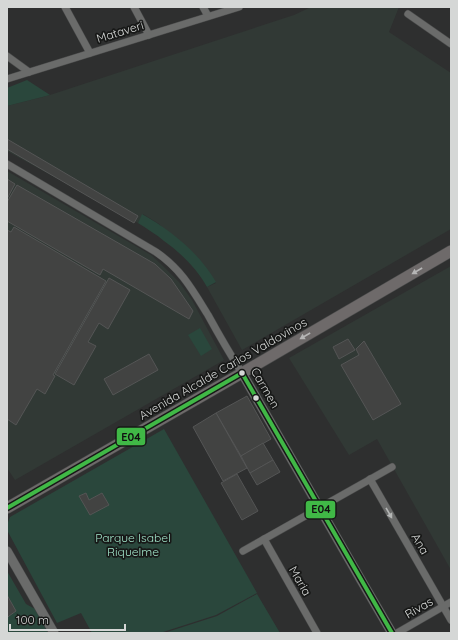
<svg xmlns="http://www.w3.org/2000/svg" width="458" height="640" viewBox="0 0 458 640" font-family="Quicksand,sans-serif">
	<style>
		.built { fill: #313935 }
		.green { fill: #2a473c }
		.building { fill: #424342; stroke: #545555 }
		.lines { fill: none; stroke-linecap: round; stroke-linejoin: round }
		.minor-casing { stroke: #494a4a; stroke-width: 8 }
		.tertiary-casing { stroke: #494a4a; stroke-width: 10 }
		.primary-casing { stroke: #494a4a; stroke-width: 12 }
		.minor { stroke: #6a6b6a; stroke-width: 7 }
		.tertiary { stroke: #6a6b6a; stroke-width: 9 }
		.primary { stroke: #6e6a6a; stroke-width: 11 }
		.bus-1-casing { stroke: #171817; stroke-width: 7 }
		.bus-1 { stroke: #40b846; stroke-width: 4 }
		.oneway { fill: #b6b6b6 }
		.oneway2 { fill: #b5b7b6 }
		.bus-dot { fill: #d5d7d6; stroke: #171817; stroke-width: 1.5 }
		.labels { text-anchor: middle; stroke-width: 3.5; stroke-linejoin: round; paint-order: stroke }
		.street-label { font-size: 12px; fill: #d5d7d6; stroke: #171817 }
		.park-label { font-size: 12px; fill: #a0e3c8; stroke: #171817 }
		.line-badge { stroke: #171817; stroke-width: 1.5 }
		.pale-badge-label { font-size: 11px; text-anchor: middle; font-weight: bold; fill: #111 }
	</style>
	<rect width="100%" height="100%" fill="#2e2f2f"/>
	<!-- built -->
	<g class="built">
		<path d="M311,7H399L389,32L451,73V229L242,350L207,287L216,283L159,224L143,214L138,223L7,151V106L50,95L294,15Z"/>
		<path d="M7,171L151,255L161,264L179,282L192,300L224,360L15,480L7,468Z"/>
		<path d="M451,266V570L377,439L349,455L289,358Z"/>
	</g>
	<!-- green -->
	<g class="green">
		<path d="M27,80L50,95L7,106V88Z"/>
		<path d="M142,214C172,231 199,253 216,282L207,287C197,269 181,253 164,241C156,234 147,229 138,223Z"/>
		<path d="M200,328L212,349L201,356L188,335Z"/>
		<path d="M164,429L257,593L216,615L160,633H92L81,613L57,623L7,530V525L10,517Z"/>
		<path d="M7,571L26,604L35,609L48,633H7Z"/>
		<path d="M257,594L280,633H164L217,616Z"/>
	</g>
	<!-- building -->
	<g class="building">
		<path d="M7,139L138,216L134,223L7,149Z"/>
		<path d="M7,179L15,184L7,199Z"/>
		<path d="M17,185L155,264L171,279L193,311L189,319L103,269L100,275L7,221V202Z"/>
		<path d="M14,227L106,281L53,375L55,376L45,394L37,389L16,425L7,419V230L11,232Z"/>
		<path d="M109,278L130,290L108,329L99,323L88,342L96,346L74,385L55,374Z"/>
		<path d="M348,339L355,350L339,359L333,347Z"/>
		<path d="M364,341L401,404L373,420L341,365L359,355L356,349Z"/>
		<path d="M149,354L158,370L113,395L104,379Z"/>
		<path d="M247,396L271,439L241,456L216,413Z"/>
		<path d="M216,413L247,468L223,481L193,427Z"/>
		<path d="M263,443L273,460L250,473L241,456Z"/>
		<path d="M273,460L280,472L257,485L250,473Z"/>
		<path d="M237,474L258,511L242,520L221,483Z"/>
		<path d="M86,493L89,500L102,493L109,505L90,515L79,496Z"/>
		<path d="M7,595L16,611L9,616L7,618Z"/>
	</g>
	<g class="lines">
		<!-- minor casing -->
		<g class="minor-casing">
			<g id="minor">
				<path d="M65,7L90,53"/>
				<path d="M134,7L149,35"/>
				<path d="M203,7L208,16"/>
				<path d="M408,14L451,44"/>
				<path d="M7,56L29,72"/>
				<path d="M7,79L239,7"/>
				<path d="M7,164L156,252C181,269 192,289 208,315C219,335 230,354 242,373"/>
				<path d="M370,479L451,620"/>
				<path d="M264,539L317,633"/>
				<path d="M243,551L392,467"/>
				<path d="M397,633L451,602"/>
			</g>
		</g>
		<!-- tertiary casing -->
		<g class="tertiary-casing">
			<g id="tertiary">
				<path d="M242,373L361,580L392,633"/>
				<path d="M7,551L54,633"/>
			</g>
		</g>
		<!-- primary casing -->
		<g class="primary-casing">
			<path id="primary" d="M7,508L242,373L451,251"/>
		</g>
		<!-- minor -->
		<use href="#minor" class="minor"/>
		<!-- tertiary -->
		<use href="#tertiary" class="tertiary"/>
		<!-- primary -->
		<use href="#primary" class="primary"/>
		<!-- bus-1 casing -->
		<g class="bus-1-casing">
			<path id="bus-1" d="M7,508L242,373L392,633"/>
		</g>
		<!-- bus-1 -->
		<use href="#bus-1" class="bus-1"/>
	</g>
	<!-- one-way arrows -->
	<defs><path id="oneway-solid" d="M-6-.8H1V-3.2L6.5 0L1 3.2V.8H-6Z"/></defs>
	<g class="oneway">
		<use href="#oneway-solid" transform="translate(417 271) rotate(150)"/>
		<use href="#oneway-solid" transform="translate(305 336) rotate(150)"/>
	</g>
	<use class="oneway2" href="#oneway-solid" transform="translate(389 513) rotate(60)"/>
	<!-- markers -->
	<g class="bus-dot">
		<circle cx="242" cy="373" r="3.5"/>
		<circle cx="256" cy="398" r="3.5"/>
	</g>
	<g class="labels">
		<!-- street labels -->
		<g class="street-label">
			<text transform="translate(120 32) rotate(-17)" y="4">Mataveri</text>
			<text transform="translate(223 369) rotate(-30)" y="4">Avenida Alcalde Carlos Valdovinos</text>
			<text transform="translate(265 388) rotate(60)" y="4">Carmen</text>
			<text transform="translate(420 544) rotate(60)" y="4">Ana</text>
			<text transform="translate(300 581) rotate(60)" y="4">Maria</text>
			<text transform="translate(419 608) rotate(-30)" y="4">Rivas</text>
		</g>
		<!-- park labels -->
		<g class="park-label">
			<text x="133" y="542">Parque Isabel<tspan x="133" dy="14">Riquelme</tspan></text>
		</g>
	</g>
	<g class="line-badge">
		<rect x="116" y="427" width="30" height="19" rx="4" fill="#40b846"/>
		<rect x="305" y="500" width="31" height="19" rx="4" fill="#40b846"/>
	</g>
	<g class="pale-badge-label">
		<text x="131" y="441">E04</text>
		<text x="321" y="513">E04</text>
	</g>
	<!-- border -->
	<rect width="458" height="640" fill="none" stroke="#d5d7d6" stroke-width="16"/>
	<!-- scale -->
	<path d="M10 624v6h115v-6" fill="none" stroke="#d5d7d6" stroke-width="2"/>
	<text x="16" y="624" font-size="12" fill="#d5d7d6" stroke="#171817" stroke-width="3" paint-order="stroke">100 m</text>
</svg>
